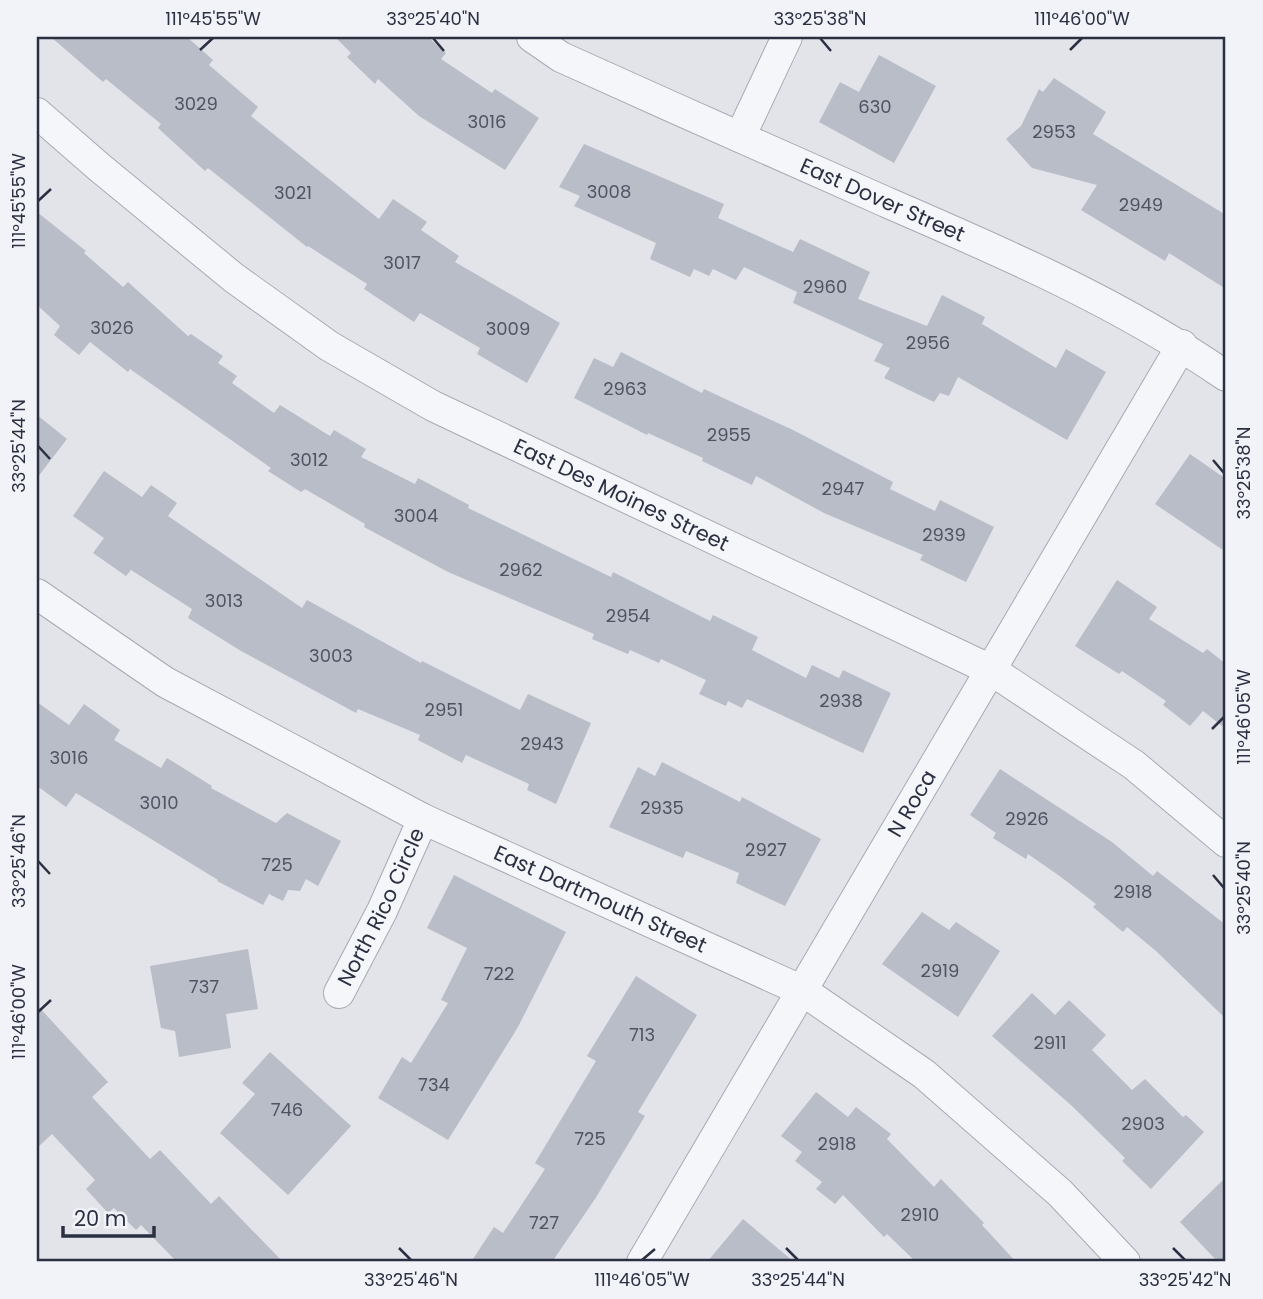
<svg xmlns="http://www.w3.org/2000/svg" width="1263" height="1299" viewBox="0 0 1263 1299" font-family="Poppins,sans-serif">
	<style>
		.building { fill: #b9bdc7 }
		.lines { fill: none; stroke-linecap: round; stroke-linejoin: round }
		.street-casing { stroke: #a7aab4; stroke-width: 32 }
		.street { stroke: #f5f6f9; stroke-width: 30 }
		.ticks { fill: none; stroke: #2a3042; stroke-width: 2.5 }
		.labels { text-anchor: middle; stroke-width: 5; stroke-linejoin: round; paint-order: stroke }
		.number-label { font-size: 18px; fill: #4e5363 }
		.street-label { font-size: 21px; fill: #2a3042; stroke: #f2f3f8 }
		.neatline { fill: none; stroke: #2a3042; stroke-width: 2.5 }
		.ticks-label { font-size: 18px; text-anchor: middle; fill: #2a3042 }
	</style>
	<rect width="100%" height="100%" fill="#e2e4ea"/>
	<!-- building -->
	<g class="building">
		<path d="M51,37H187L213,60L209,65L258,107L251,116L379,219L393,199L427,222L421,230L459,256L455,262L560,323L527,383L477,354L480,348L420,313L414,322L364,289L367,284L308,246L307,247L208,168L205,171L158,128L161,124L106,79L103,82Z"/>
		<path d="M335,37H428L446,53L441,59L492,93L495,89L539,118L505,170L419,116L378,79L375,84L347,57L351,53Z"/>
		<path d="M879,55L936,86L894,163L819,122L840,82L859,92Z"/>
		<path d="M1054,78L1106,112L1093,134L1226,215V289L1169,253L1165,261L1081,210L1097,185L1032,168L1006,139L1021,126L1039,89L1043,92Z"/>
		<path d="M584,144L724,204L718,218L793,252L800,239L870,272L858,299L927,326L942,295L985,317L982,324L1056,368L1066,349L1106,372L1067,440L958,377L949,396L940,393L934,402L884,378L890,368L874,361L883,344L793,303L797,292L744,267L736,280L713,269L709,276L694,269L690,277L650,259L656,243L574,206L580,196L559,187Z"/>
		<path d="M37,212L86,251L84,253L123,287L128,282L188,336L191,334L223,356L218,363L237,376L232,383L274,413L280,405L330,436L334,430L366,449L361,457L415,484L418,478L469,505L468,508L611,577L613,572L710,621L713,615L758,637L752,650L806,678L812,665L839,678L843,670L891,693L863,753L747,699L742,708L728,701L726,706L699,694L706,680L661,659L659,663L630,650L628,654L592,639L594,634L448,572L364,527L365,524L305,489L301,492L268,471L271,468L130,369L128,372L90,342L79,355L54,335L60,326L37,305Z"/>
		<path d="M621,352L702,393L704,389L793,430L893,482L890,489L935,511L940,500L994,527L966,582L920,560L923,555L824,513L756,476L752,485L702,461L703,458L648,433L647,435L574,398L594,358L613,367Z"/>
		<path d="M37,415L67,439L37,478Z"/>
		<path d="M1190,454L1226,479V552L1155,504Z"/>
		<path d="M104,471L142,497L151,485L177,503L168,516L302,608L307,600L421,663L422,661L520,710L528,694L591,723L556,804L527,790L529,784L466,755L462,763L418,740L420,735L358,709L356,713L241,651L188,618L192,609L131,570L126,576L93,553L104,538L73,516Z"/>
		<path d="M1117,580L1157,607L1149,619L1203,653L1207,649L1226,664V729L1203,711L1190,726L1163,705L1166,701L1122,671L1119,674L1075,646Z"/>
		<path d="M37,702L69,725L84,704L120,730L114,740L161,768L167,758L212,786L211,788L276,823L287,813L341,841L318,886L306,879L300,891L288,890L283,901L269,894L263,905L217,881L218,880L76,793L66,807L37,786Z"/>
		<path d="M662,762L740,802L742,797L821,839L785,906L736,883L739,873L686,851L683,858L609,827L638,767L655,776Z"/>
		<path d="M1000,769L1112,842L1153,876L1157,871L1226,925V1019L1156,951L1127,927L1123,932L1093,907L1096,904L1061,877L1028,854L1026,859L993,838L996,833L970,815Z"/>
		<path d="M454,875L566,932L518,1027L448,1140L378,1098L402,1057L411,1063L448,1003L441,1000L467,948L427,928Z"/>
		<path d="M922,912L949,930L956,922L1000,951L958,1017L882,964Z"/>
		<path d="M248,949L258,1009L226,1014L231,1048L179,1057L175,1031L161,1028L150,966Z"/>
		<path d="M636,976L697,1015L638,1112L645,1116L595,1199L552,1262H471L494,1227L503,1233L545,1169L535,1163L596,1061L587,1056Z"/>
		<path d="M1032,993L1055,1015L1069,1000L1106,1035L1092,1050L1132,1090L1145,1079L1183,1117L1186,1115L1204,1132L1151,1189L1122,1161L1125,1158L1072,1106L992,1036Z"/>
		<path d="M37,1005L108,1082L92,1097L150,1159L160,1150L211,1204L219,1196L283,1262H177L141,1225L136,1230L114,1208L108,1213L86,1189L95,1180L52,1134L37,1148Z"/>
		<path d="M270,1052L351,1126L288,1195L220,1133L255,1094L242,1083Z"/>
		<path d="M816,1092L848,1117L856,1107L891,1134L887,1139L934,1187L941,1179L984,1223L982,1225L1016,1262H916L887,1234L884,1237L843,1195L835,1204L816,1189L822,1182L795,1161L802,1152L781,1136Z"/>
		<path d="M1226,1177V1262H1218L1180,1222Z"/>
		<path d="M743,1219L794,1262H707Z"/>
	</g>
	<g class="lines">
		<!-- street casing -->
		<g class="street-casing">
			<g id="street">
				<path id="s1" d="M532,37L561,57C669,106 778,154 886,202C1004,253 1120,303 1226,376"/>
				<path id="s2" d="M37,113L99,167L234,278L329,346L433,406L991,670L1134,765L1226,842"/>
				<path d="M740,137L787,37"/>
				<path id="s3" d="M37,594L165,682L423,819L803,991L924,1074L1060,1193L1125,1262"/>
				<path id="s4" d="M339,993L382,911L423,819"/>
				<path id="s5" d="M642,1262L1182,345"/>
			</g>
		</g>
		<!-- street -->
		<use href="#street" class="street"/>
	</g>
	<!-- ticks -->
	<path class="ticks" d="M433,38L444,51M820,38L831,51M200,50L213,38M1070,50L1082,38M38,201L51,189M38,446L50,459M1213,460L1224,473M1212,729L1224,717M38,861L50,874M1213,875L1224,888M38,1012L51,1000M399,1248L411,1260M786,1248L798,1260M1173,1248L1185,1260M642,1260L655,1249"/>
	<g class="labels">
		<!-- number labels -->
		<g class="number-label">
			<text x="196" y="110">3029</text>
			<text x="875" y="113">630</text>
			<text x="487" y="128">3016</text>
			<text x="1054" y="138">2953</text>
			<text x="609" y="198">3008</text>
			<text x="293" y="199">3021</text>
			<text x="1141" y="211">2949</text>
			<text x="402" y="269">3017</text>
			<text x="825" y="293">2960</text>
			<text x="112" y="334">3026</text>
			<text x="508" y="335">3009</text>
			<text x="928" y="349">2956</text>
			<text x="625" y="395">2963</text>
			<text x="729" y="441">2955</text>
			<text x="309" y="466">3012</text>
			<text x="843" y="495">2947</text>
			<text x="416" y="522">3004</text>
			<text x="944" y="541">2939</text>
			<text x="521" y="576">2962</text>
			<text x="224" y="607">3013</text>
			<text x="628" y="622">2954</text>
			<text x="331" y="662">3003</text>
			<text x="841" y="707">2938</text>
			<text x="444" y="716">2951</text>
			<text x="542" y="750">2943</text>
			<text x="69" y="764">3016</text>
			<text x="159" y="809">3010</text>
			<text x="662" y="814">2935</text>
			<text x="1027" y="825">2926</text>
			<text x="766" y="856">2927</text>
			<text x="277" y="871">725</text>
			<text x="1133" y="898">2918</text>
			<text x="940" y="977">2919</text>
			<text x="499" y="980">722</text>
			<text x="204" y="993">737</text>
			<text x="642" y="1041">713</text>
			<text x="1050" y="1049">2911</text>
			<text x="434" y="1091">734</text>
			<text x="287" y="1116">746</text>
			<text x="1143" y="1130">2903</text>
			<text x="590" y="1145">725</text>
			<text x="837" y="1150">2918</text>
			<text x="920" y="1221">2910</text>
			<text x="544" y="1229">727</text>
		</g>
		<!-- street labels -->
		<g class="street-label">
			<text dy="7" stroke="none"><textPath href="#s1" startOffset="387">East Dover Street</textPath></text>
			<text dy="7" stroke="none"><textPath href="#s2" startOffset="702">East Des Moines Street</textPath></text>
			<text dy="7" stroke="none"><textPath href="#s5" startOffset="532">N Roca</textPath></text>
			<text dy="7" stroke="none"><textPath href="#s3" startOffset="642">East Dartmouth Street</textPath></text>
			<text dy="7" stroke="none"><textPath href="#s4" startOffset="96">North Rico Circle</textPath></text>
		</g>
	</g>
	<!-- border -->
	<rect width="1263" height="1299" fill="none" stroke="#f2f3f8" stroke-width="77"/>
	<!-- scale -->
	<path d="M63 1226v10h91v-10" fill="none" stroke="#2a3042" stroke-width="3.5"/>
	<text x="74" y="1226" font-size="21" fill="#2a3042" stroke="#f2f3f8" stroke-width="5" paint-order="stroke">20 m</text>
	<rect x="38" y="38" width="1186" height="1222" class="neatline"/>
	<g class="ticks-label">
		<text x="213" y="25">111°45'55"W</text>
		<text x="433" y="25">33°25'40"N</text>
		<text x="820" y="25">33°25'38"N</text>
		<text x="1082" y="25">111°46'00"W</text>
		<text transform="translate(19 201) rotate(-90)" y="6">111°45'55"W</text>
		<text transform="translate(19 446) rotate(-90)" y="6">33°25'44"N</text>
		<text transform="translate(1244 473) rotate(-90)" y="6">33°25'38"N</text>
		<text transform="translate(1244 717) rotate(-90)" y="6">111°46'05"W</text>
		<text transform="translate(19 861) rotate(-90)" y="6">33°25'46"N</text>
		<text transform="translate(1244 888) rotate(-90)" y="6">33°25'40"N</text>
		<text transform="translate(19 1012) rotate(-90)" y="6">111°46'00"W</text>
		<text x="411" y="1286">33°25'46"N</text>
		<text x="642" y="1286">111°46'05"W</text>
		<text x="798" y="1286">33°25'44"N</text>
		<text x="1185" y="1286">33°25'42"N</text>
	</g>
</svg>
